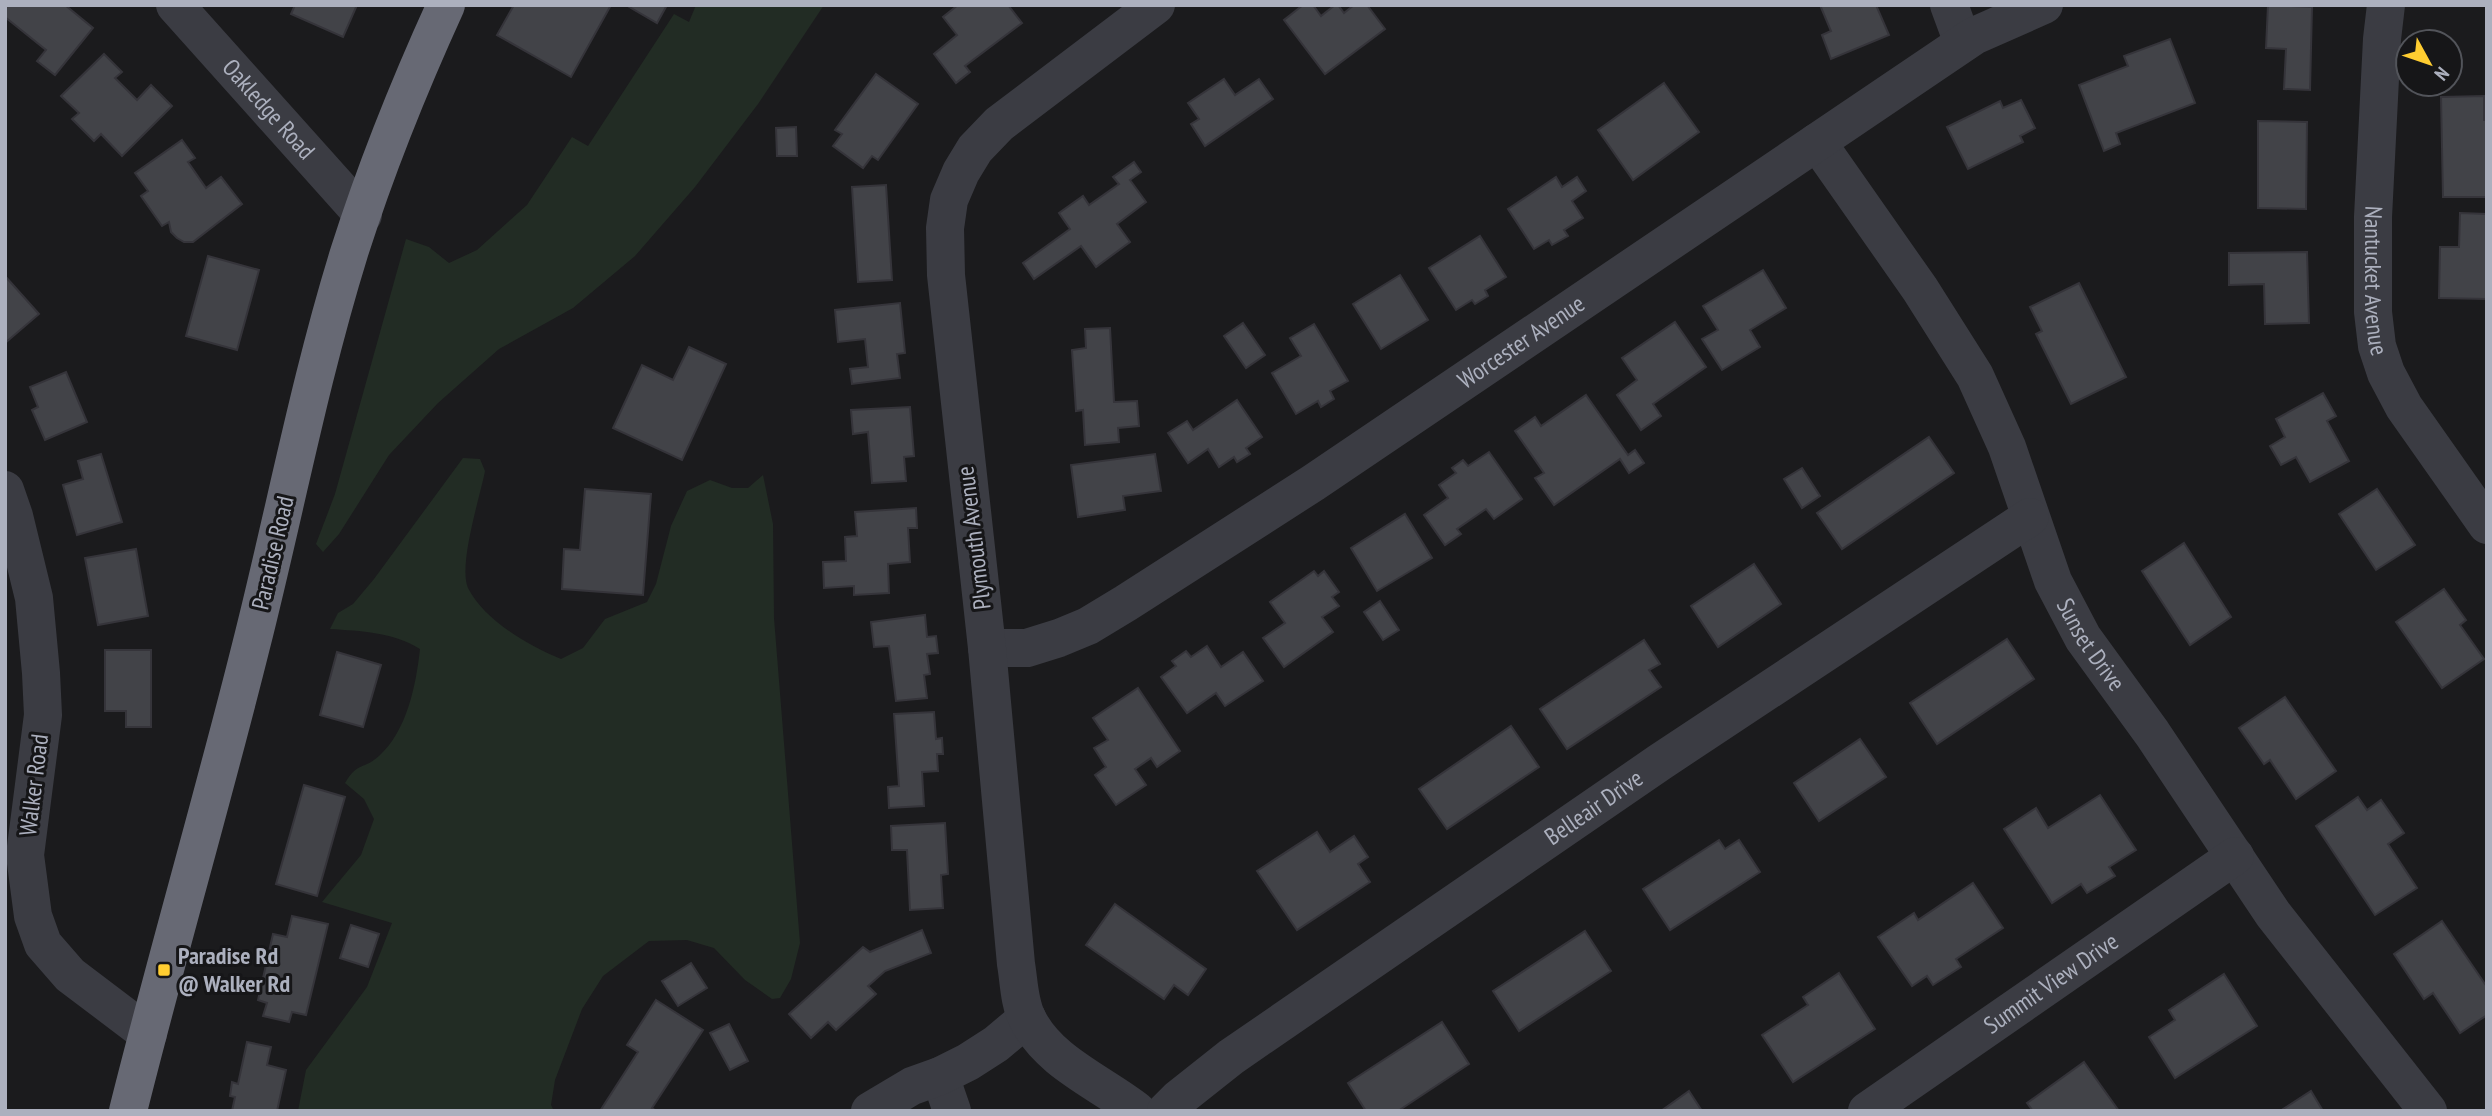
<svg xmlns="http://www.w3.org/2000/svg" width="2492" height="1116" viewBox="0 0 2492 1116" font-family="'PT Sans Narrow',sans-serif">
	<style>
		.green { fill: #222c24 }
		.building { fill: #424348; stroke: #35343a; stroke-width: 2 }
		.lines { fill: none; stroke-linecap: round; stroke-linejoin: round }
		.minor { stroke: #3b3c43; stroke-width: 38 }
		.highway { stroke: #676974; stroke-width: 38 }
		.poi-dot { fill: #ffcd31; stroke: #161618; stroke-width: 2.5 }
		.labels { text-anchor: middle; stroke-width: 6; stroke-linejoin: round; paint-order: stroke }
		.street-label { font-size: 24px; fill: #acb0be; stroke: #161618 }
		.poi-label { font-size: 24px; font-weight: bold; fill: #acb0be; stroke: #161618; text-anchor: start }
	</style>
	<rect width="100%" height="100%" fill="#1b1b1d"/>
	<!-- green -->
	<g class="green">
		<path d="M696,5H824L758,104L695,187L635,256L573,308L499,349L438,403L389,455L339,534L323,552L316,544L335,494L406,239L429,247L449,263L477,250L527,205L572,137L588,146L674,14L689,22Z"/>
		<path d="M463,458L480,459L485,471C480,497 458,565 468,588C484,620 529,646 561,659L583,648L605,619L647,602L656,584L671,526L687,491L710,480L732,488H748L763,475L773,524L774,618L800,943L791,979L780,998L772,999L745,980L714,948L687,940L649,941L603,976L582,1009L555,1080L551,1105L554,1111H298L306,1070L367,987L392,923L322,902L361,855L374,819L364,799L345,783C358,761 364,770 379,756C407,731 416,685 420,649C393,632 361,631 330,629L338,613L353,604L374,579Z"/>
	</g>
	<!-- building -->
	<g class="building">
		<path d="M5,5H65L93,28L55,75L37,61L46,50L5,17Z"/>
		<path d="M295,5H357L343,37L291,14Z"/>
		<path d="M514,5H611L571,77L497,35Z"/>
		<path d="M626,5H667L657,23Z"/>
		<path d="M958,5H1008L1022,23L965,66L970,72L956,83L934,54L957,35L943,17Z"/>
		<path d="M1303,5H1313L1321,16L1335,5H1338L1344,13L1354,5H1367L1385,29L1325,74L1284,20Z"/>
		<path d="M1820,5H1876L1889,35L1831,59L1822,35L1831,31Z"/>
		<path d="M2268,5L2312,7L2310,90L2284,89L2286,49L2266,48Z"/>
		<path d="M2170,39L2195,103L2116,133L2120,144L2104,151L2079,85L2128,66L2124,56Z"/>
		<path d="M104,54L122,72L115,78L137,100L151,85L172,106L122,156L101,134L94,141L72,119L79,113L61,96Z"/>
		<path d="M876,74L918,104L878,160L872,156L863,168L833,146L842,134L835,130Z"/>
		<path d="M1224,79L1235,95L1259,79L1273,99L1205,146L1191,124L1199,119L1188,103Z"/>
		<path d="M1664,83L1699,132L1633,180L1598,130Z"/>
		<path d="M2484,96V120H2487V197H2443L2441,97Z"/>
		<path d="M2021,100L2035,128L2020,136L2023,142L1968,169L1947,127L2000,101L2003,108Z"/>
		<path d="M2258,121L2307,122L2306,209L2258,208Z"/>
		<path d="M796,127L797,156H777L776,128Z"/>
		<path d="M182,140L195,158L188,162L206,188L221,177L242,204L193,242H184L177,238L171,232L169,222L162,226L141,196L148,191L135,173Z"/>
		<path d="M1134,162L1141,172L1130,180L1146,202L1117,224L1130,242L1096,267L1081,246L1034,279L1023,263L1070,229L1059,213L1083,196L1089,205L1119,184L1113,177Z"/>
		<path d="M1556,177L1562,187L1577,177L1586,191L1572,201L1583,218L1564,230L1568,236L1552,245L1549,240L1534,249L1508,209Z"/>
		<path d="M886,185L892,280L858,282L852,187Z"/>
		<path d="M2460,213L2487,214V299L2439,298L2440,247H2459Z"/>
		<path d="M1480,236L1506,277L1485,290L1488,296L1475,304L1472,300L1456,310L1429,268Z"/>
		<path d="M2307,252L2309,323L2265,324L2264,284L2229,285V253Z"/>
		<path d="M208,256L259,270L237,350L186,336Z"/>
		<path d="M1763,270L1786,308L1750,330L1760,347L1722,370L1702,339L1718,330L1703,306Z"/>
		<path d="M1400,275L1428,320L1381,349L1353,304Z"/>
		<path d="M5,276L39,314L5,343Z"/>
		<path d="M2079,283L2126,377L2071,404L2036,334L2042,331L2030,307Z"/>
		<path d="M900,303L905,353L897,354L900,378L852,384L850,369L868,367L865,339L838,342L835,310Z"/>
		<path d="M1675,322L1706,367L1653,404L1661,416L1641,430L1617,395L1637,380L1622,358Z"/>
		<path d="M1243,323L1265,355L1246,368L1224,336Z"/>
		<path d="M1314,324L1348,381L1330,391L1334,399L1321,407L1318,401L1296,414L1272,373L1301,356L1290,338Z"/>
		<path d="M1110,328L1114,402L1137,401L1139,426L1118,428L1119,442L1085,445L1083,410L1076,411L1072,350L1086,348L1085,329Z"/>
		<path d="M689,347L726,364L682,460L613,428L642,365L673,380Z"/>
		<path d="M66,372L87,422L45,440L32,410L38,407L30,387Z"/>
		<path d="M2323,393L2336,416L2327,421L2349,461L2310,482L2296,457L2281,465L2270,446L2285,437L2276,419Z"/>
		<path d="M1586,395L1628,455L1635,450L1644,463L1629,473L1620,459L1554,505L1535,478L1544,473L1515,431L1535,417L1541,426Z"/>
		<path d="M1237,400L1262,437L1246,448L1250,454L1237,462L1234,457L1219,467L1208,449L1188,463L1168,433L1187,421L1193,430Z"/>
		<path d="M910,407L914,456L904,457L906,481L872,483L868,432L853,434L851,410Z"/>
		<path d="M1929,437L1954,473L1842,549L1817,513Z"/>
		<path d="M1489,452L1522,499L1494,519L1486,509L1457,529L1461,534L1445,545L1424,515L1448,498L1439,485L1456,473L1452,468L1463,460L1468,466Z"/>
		<path d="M101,454L122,522L77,535L63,485L83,479L78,461Z"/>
		<path d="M1155,454L1161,491L1123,496L1125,510L1078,517L1071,465Z"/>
		<path d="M1802,468L1820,496L1802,508L1784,479Z"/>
		<path d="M585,489L651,494L643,595L562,589L564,549L580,550Z"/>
		<path d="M2377,489L2415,545L2376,570L2339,514Z"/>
		<path d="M916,508L917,528H908L910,562L888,564L889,593L854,595V586L824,588L823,562L846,561L845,537L857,536L855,512Z"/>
		<path d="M1405,514L1432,558L1377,591L1351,548Z"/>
		<path d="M2184,543L2231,617L2190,645L2142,571Z"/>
		<path d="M136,549L148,616L98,625L85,558Z"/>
		<path d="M1754,564L1781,604L1718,647L1691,606Z"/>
		<path d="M1314,571L1318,576L1324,571L1339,592L1332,597L1339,606L1322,617L1333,632L1284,667L1263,638L1285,623L1270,602Z"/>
		<path d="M2444,589L2466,620L2460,625L2484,659L2442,688L2396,622Z"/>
		<path d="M1380,601L1399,630L1383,640L1364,612Z"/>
		<path d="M925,615L927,637L936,636L938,653L927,654L930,674L924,675L927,698L896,701L889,646L874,647L871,622Z"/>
		<path d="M2007,639L2034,679L1937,744L1910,703Z"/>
		<path d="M1644,640L1660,664L1649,670L1661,687L1567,749L1540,709Z"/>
		<path d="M1207,646L1221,667L1243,652L1263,681L1225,706L1216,693L1187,713L1161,677L1176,666L1172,661L1186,651L1191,657Z"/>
		<path d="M105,650H151V727H126V711H105Z"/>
		<path d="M337,652L381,665L363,727L320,715Z"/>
		<path d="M1138,688L1180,751L1157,767L1151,758L1135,769L1146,785L1116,805L1095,775L1106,767L1094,748L1108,740L1093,718Z"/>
		<path d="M2285,697L2336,771L2296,799L2270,760L2264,764L2239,728Z"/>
		<path d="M934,712L936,739L942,738L943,754H937L938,771L922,772L924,806L889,808L888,787L899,786L894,714Z"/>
		<path d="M1511,726L1539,767L1447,829L1419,789Z"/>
		<path d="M1860,739L1886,777L1819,821L1794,783Z"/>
		<path d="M304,785L345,797L317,896L276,884Z"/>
		<path d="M2100,795L2136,850L2109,867L2115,876L2087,893L2081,884L2052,903L2004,829L2036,808L2048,828Z"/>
		<path d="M2358,797L2367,810L2381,800L2404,833L2388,844L2417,888L2375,915L2316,826Z"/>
		<path d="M945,823L948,874L941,875L943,908L910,910L907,850H892L891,826Z"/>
		<path d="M1317,832L1330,852L1354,836L1368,857L1358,864L1370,882L1297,930L1257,871Z"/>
		<path d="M1719,840L1725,849L1739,840L1760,872L1670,930L1643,889Z"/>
		<path d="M1973,883L2003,928L1956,959L1961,967L1933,985L1927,976L1912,986L1878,937L1914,913L1918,920Z"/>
		<path d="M1115,904L1206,969L1188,995L1174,985L1164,999L1086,945Z"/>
		<path d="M292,916L328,924L306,1015L292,1012L289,1022L263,1016L267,1003L258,1000L273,934L287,937Z"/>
		<path d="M2442,921L2487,987V1015L2460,1033L2433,993L2424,999L2394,954Z"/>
		<path d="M351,925L379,934L368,967L340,958Z"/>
		<path d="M922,930L931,953L885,971L868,986L876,994L836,1030L828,1022L811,1038L789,1014L863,947L870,952Z"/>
		<path d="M1585,931L1611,971L1519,1031L1493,991Z"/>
		<path d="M691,963L707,988L678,1006L662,981Z"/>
		<path d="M1839,973L1875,1029L1793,1082L1762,1035L1808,1005L1803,997Z"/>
		<path d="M2224,974L2257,1026L2175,1078L2149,1037L2175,1020L2169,1010Z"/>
		<path d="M656,1000L703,1030L652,1108L656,1111H600L638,1052L627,1045Z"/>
		<path d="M1442,1022L1469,1064L1398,1111H1366L1348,1083Z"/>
		<path d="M729,1024L748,1061L730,1070L710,1033Z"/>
		<path d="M247,1042L271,1047L267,1065L286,1070L277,1111H232L235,1097L230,1096L232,1082L238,1084Z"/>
		<path d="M2084,1062L2119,1111H2033L2027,1103Z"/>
		<path d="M1689,1091L1702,1111H1661Z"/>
		<path d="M2311,1091L2323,1111H2280Z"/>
	</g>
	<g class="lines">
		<!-- minor -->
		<g class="minor">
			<path id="s1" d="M175,5L363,215"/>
			<path d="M1949,5L1963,43"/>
			<path id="s2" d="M2386,5L2382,39L2373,217V312L2377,346L2386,373L2404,407L2487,525"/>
			<path id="s3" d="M1817,142L1920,289L1975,376L2007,447L2053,581L2083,638L2152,733L2273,914L2428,1111"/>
			<path d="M5,490L14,516L34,598L41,673L43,715L25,855L33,916L43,944L70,975L148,1034"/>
			<path id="s4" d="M987,648H1027L1059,638L1088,626L1126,603L1313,483L1974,36L2044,5"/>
			<path d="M940,1076L952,1111"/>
			<path d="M870,1111L912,1086L940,1076L968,1062L996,1044L1027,1018"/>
			<path d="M1137,1111C1100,1082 1048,1062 1027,1018C1019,1002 1019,981 1016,964L987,648L946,275L945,228L949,200L961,172L975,149L999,124L1156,5"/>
			<path id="s5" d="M1166,1111L1178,1099L1231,1057L1660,762L2030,517"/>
			<path id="s6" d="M1867,1111L2235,856"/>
		</g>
		<!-- highway -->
		<path class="highway" d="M128,1111C167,955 212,802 251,646C284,516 309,382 349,253C376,168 409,86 446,5"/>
	</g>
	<!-- markers -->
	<rect class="poi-dot" x="157" y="963" width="14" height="14" rx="3.5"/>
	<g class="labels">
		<!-- street labels -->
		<g class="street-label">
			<text dy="8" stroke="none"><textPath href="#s1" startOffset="140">Oakledge Road</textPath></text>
			<text dy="8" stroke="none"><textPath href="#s2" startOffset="276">Nantucket Avenue</textPath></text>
			<text dy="8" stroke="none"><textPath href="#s4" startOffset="623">Worcester Avenue</textPath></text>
			<text transform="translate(974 538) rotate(-97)" y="8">Plymouth Avenue</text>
			<text transform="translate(273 553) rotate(-77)" y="8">Paradise Road</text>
			<text dy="8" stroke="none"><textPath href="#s3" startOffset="576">Sunset Drive</textPath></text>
			<text transform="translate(34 785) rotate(-83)" y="8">Walker Road</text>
			<text dy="8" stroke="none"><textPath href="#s5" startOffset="525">Belleair Drive</textPath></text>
			<text dy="8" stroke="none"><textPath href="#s6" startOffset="224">Summit View Drive</textPath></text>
		</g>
		<!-- poi labels -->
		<g class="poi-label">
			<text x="178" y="964">Paradise Rd<tspan x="178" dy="28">@ Walker Rd</tspan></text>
		</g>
	</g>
	<!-- border -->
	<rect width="2492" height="1116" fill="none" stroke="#acb0be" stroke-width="14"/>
	<!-- north arrow -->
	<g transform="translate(2429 63) rotate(130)"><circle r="33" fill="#161618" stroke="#52545a" stroke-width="2"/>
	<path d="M0-5L12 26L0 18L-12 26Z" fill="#ffcd31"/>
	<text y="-10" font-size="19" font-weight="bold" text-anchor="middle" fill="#acb0be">N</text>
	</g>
</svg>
